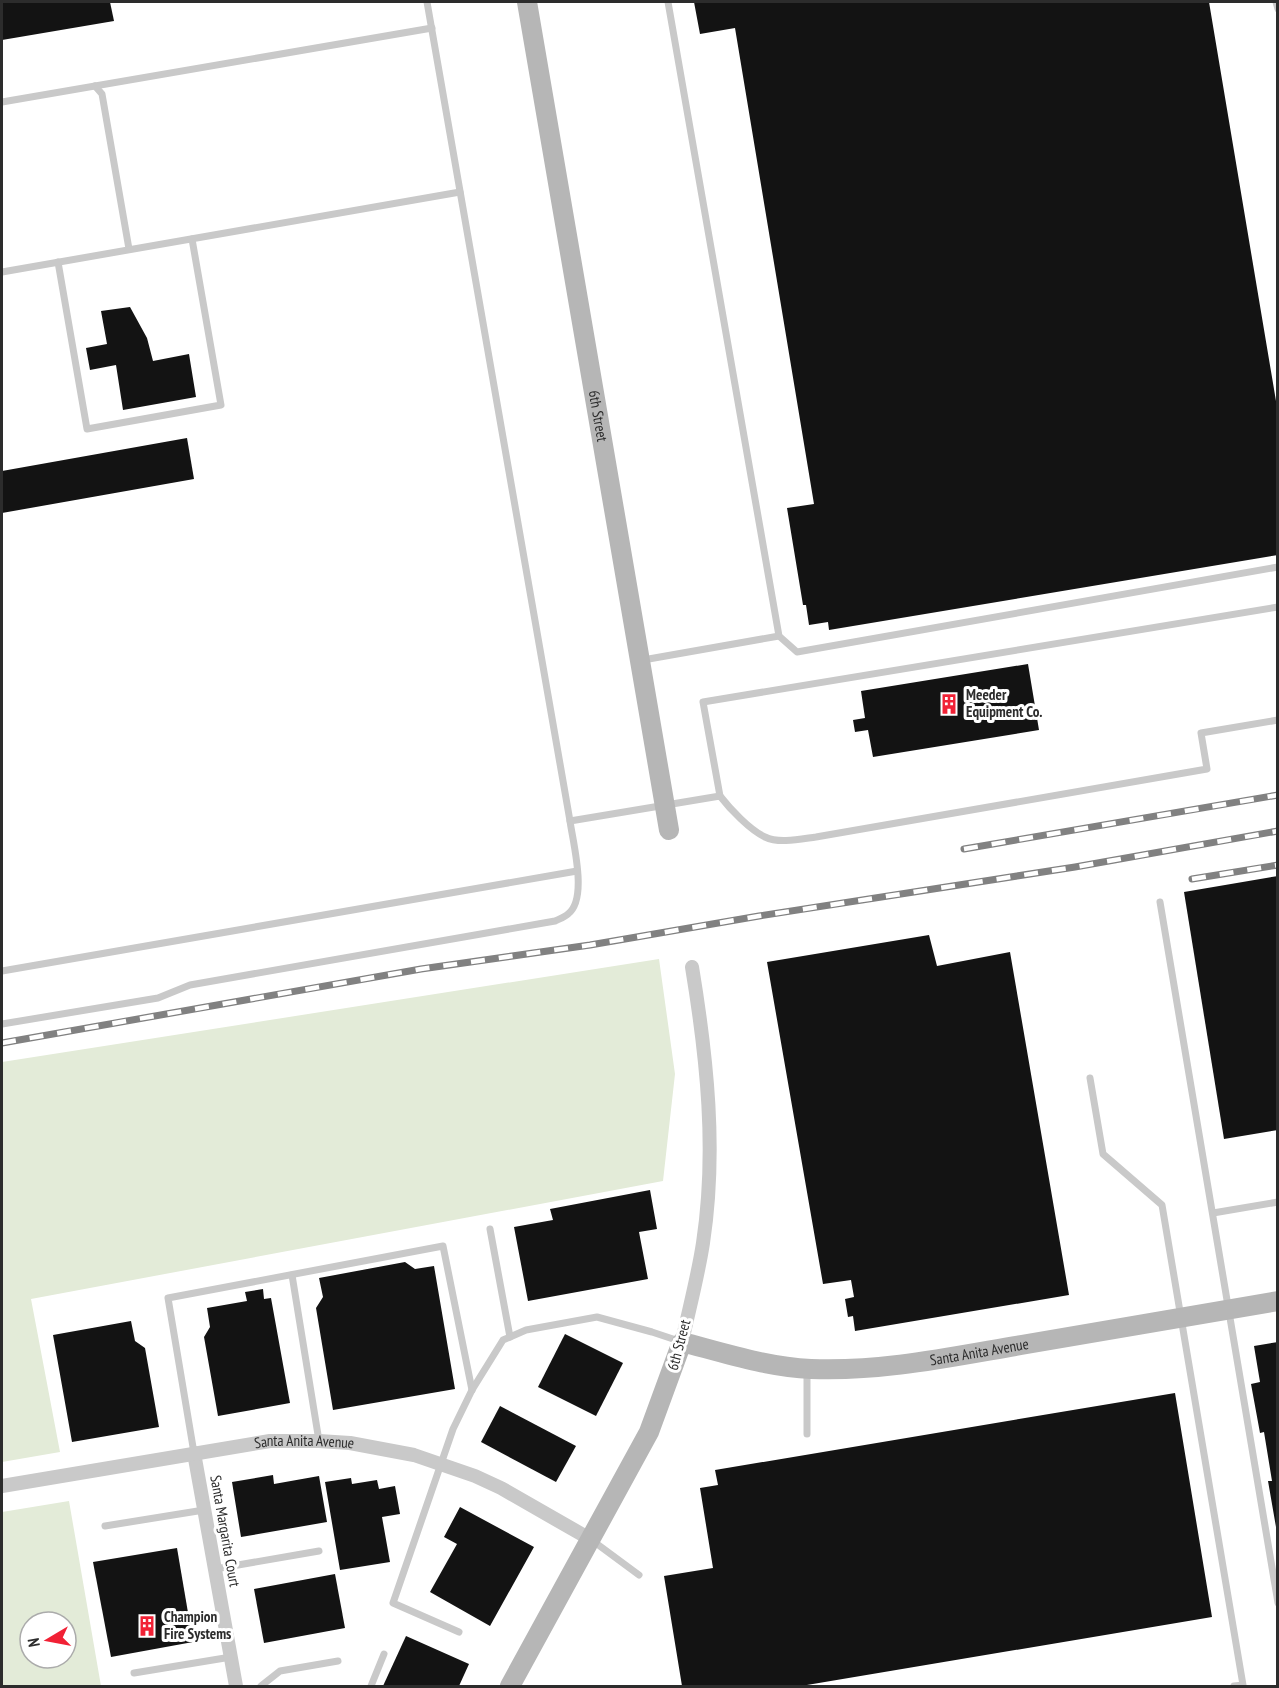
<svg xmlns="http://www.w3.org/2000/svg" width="1279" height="1688" viewBox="0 0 1279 1688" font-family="'PT Sans Narrow',sans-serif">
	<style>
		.green { fill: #e3ebd8; fill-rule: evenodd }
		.building { fill: #131313 }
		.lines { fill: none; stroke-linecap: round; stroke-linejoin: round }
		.lane { stroke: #c9c9c9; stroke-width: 7 }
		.street { stroke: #c9c9c9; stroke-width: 14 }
		.secondary { stroke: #b6b6b6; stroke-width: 20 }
		.rail-casing { stroke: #818181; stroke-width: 7 }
		.rail { stroke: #fff; stroke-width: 4.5; stroke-dasharray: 14; stroke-linecap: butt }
		.labels { text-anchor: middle; stroke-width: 6; stroke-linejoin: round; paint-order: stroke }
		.street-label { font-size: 15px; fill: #2c2c2c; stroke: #fff }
		.poi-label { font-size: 15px; font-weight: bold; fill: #2c2c2c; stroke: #fff; text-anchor: start }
	</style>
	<rect width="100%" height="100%" fill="#fff"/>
	<!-- green -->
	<g class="green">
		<path d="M659,959L675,1074L663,1181L31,1299L60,1452L2,1462V1062Z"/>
		<path d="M69,1501L101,1686H2V1512ZM30,1622H66V1658H30Z"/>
	</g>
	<!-- building -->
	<g class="building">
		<path d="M2,2H110L114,21L2,40Z"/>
		<path d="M694,2H1209L1278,413V555L829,630L828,622L809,625L806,605H803L787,508L814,504L735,28L700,34Z"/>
		<path d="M130,307L147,338L153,361L189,354L196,397L123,410L116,365L90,370L86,348L107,344L101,311Z"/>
		<path d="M187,438L194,479L2,513V471Z"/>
		<path d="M1028,664L1039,730L873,757L868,730L855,732L853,720L865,718L861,691Z"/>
		<path d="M1278,876V1130L1224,1139L1184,892Z"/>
		<path d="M929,935L937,966L1010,952L1069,1295L855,1331L853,1316L848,1317L845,1299L854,1297L851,1280L823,1284L767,962Z"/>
		<path d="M650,1190L657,1229L639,1232L648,1279L528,1301L514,1227L553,1220L550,1209Z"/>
		<path d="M405,1262L415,1269L434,1266L455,1389L333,1410L316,1308L323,1297L319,1278Z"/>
		<path d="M263,1289L264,1299L271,1298L290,1403L218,1416L204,1337L210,1327L207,1308L247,1301L245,1292Z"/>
		<path d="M131,1321L135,1341L145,1348L159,1427L72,1442L53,1335Z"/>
		<path d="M565,1334L623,1363L596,1416L538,1387Z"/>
		<path d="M1278,1342V1527H1276L1268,1481H1272L1264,1432L1260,1433L1251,1384L1260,1382L1254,1346Z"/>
		<path d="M1175,1393L1212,1617L801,1686H682L664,1576L713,1568L700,1488L718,1485L715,1470Z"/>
		<path d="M500,1406L576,1446L556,1482L481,1442Z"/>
		<path d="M273,1475L274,1484L319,1476L327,1522L241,1537L232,1482Z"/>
		<path d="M351,1478L352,1484L377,1480L379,1489L395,1486L400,1514L382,1517L390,1562L340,1570L325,1482Z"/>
		<path d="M460,1507L534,1547L490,1626L430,1592L457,1544L444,1537Z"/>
		<path d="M177,1548L193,1642L111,1657L93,1562Z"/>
		<path d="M335,1574L345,1628L264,1643L254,1589Z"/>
		<path d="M406,1636L469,1664L459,1686H383Z"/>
	</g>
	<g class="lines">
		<!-- lane -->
		<g class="lane">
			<path d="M427,2L570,821"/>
			<path d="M668,2L779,636L797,652L1278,567"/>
			<path d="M1276,2L1278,9"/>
			<path d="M95,86L102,94L129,249"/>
			<path d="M2,102L432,28"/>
			<path d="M58,262L87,429L221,405L192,239"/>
			<path d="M2,272L460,192"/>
			<path d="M643,660L779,636"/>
			<path d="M720,796L703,702L1278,607"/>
			<path d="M1160,902L1278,1603"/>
			<path d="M2,971L577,871"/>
			<path d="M2,1024L158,998L190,985L555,921C559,919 565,917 568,914C588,899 573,843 570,821L720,796C730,809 750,830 765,837C779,844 801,839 816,837L1207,769L1201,733L1278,720"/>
			<path d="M1090,1078L1103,1154L1162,1205L1243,1685L1234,1686"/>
			<path d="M1213,1213L1278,1202"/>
			<path d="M490,1229L510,1337"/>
			<path d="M292,1275L319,1441"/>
			<path d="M807,1371V1434"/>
			<path d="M194,1453L168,1298L443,1246L472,1390"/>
			<path d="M105,1526L204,1510"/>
			<path d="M593,1541L639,1575"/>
			<path d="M215,1569L319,1551"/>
			<path d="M459,1632L393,1603L453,1429L472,1390L503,1340L526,1330L597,1317L652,1332L679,1341"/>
			<path d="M134,1673L231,1657"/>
			<path d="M261,1686L280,1671L338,1661"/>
			<path d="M371,1686L384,1654"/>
		</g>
		<!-- street -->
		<g class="street">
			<path d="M682,1342C689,1309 698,1276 703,1243C717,1151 707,1058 692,967"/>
			<path d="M194,1453L236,1686"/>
			<path id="s1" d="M2,1486L270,1441H319L350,1443L414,1455L475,1476L501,1488L590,1539"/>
		</g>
		<!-- secondary -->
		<g class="secondary">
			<path id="s2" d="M527,2L669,830"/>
			<path id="s3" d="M510,1686L649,1432L682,1342C724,1353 767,1367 811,1369C884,1372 955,1356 1027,1344C1110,1329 1194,1316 1278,1301"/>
		</g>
		<!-- rail casing -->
		<g class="rail-casing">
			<g id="rail">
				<path d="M964,849L1278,795"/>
				<path d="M1192,879L1278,865"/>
				<path d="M2,1043L421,969L590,945L759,916L1075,867L1278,831"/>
			</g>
		</g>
		<!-- rail -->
		<use href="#rail" class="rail"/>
	</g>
	<!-- icons -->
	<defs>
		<g id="building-bare" transform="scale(1.62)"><path d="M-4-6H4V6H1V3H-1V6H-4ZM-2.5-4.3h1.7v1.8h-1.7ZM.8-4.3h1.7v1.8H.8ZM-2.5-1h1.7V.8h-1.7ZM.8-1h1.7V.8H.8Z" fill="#f12135" stroke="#fff" stroke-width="2.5" paint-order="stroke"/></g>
	</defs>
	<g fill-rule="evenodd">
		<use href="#building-bare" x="949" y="704"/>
		<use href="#building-bare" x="147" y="1626"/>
	</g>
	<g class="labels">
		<!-- street labels -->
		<g class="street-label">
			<text dy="5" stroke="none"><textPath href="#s2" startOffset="420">6th Street</textPath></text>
			<text transform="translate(679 1345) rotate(-75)" y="5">6th Street</text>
			<text dy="5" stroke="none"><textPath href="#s3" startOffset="687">Santa Anita Avenue</textPath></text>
			<text dy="5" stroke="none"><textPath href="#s1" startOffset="306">Santa Anita Avenue</textPath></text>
			<text transform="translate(225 1531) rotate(80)" y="5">Santa Margarita Court</text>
		</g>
		<!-- poi labels -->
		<g class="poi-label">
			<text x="966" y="700">Meeder<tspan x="966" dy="17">Equipment Co.</tspan></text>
			<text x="164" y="1622">Champion<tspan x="164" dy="17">Fire Systems</tspan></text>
		</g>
	</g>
	<!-- border -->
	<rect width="1279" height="1688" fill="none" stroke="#2c2c2c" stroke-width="6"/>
	<!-- north arrow -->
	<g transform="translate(48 1640) rotate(260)"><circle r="28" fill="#ffffff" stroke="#ababab" stroke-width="1.5"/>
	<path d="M0-4.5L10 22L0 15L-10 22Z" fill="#f12135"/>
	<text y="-9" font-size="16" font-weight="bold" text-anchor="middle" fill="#2c2c2c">N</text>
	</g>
</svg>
